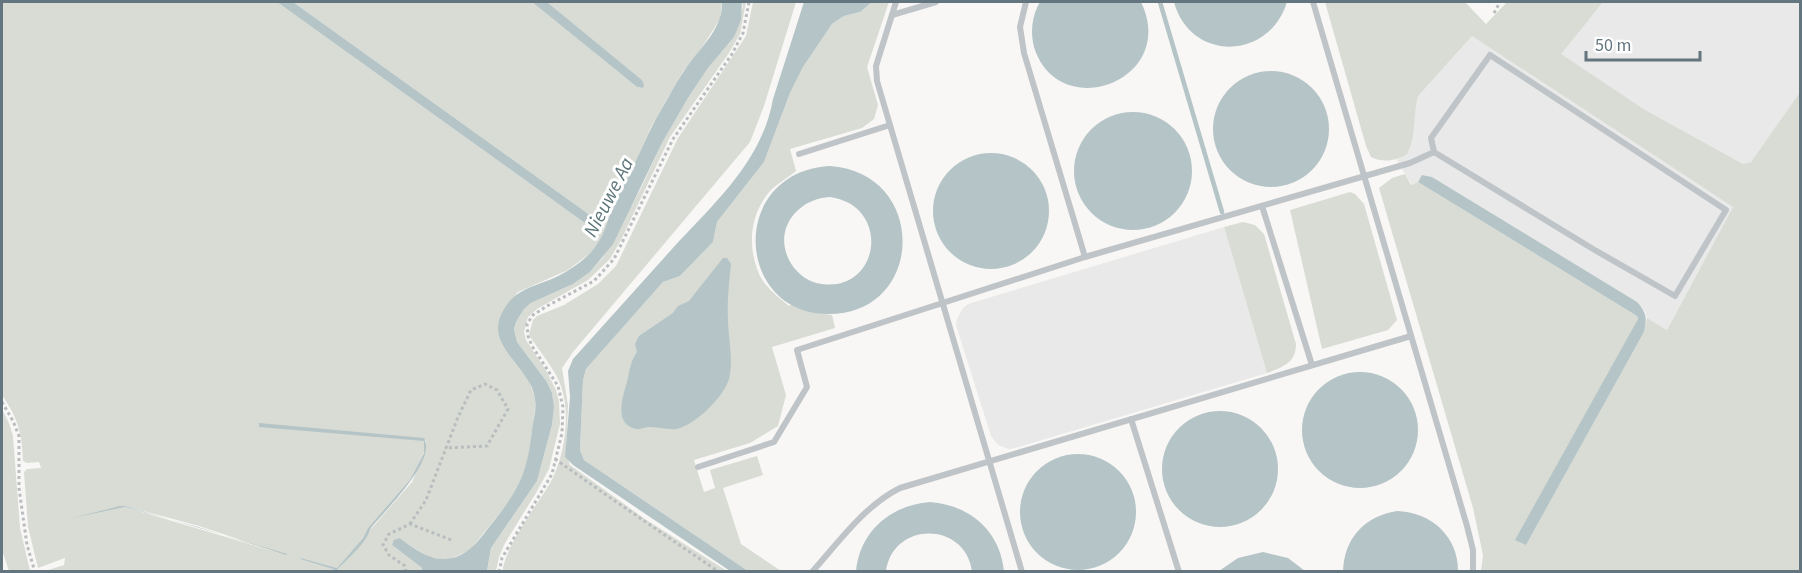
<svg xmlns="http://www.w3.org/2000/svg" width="1802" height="573" viewBox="0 0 1802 573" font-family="'Source Sans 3',sans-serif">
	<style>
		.built { fill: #e8e9e8 }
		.green { fill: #d8dcd4; fill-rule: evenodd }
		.water { fill: #b5c4c6; fill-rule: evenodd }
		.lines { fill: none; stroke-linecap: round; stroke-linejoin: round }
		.stream { stroke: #b5c4c6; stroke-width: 4.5 }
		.path { stroke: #b9bdbf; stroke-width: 3; stroke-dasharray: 3 3; stroke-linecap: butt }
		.service { stroke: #bec4c7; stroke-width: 6 }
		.labels { text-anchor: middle; stroke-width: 6; stroke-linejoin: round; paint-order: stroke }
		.water-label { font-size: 20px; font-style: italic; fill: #5e767a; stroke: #fff }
	</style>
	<rect width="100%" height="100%" fill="#f8f7f5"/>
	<!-- built -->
	<g class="built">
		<path d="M1603,2H1800V92L1751,162L1743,164L1644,110L1560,54Z"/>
		<path d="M1472,36L1733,207L1667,330L1647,318L1645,311L1636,302L1432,177L1422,175L1418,182L1412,185L1396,159L1401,158L1413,121L1419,95Z"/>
		<path d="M1224,227L1267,373L1015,448L1009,449L998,445L991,436L956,325L957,319L963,308L968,304Z"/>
	</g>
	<!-- green -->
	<g class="green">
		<path d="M2,2H277L589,226L601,223L293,2H532L637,87L642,88V80L547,2H722L720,19L699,52L684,70L651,127L630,174L615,200L604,234L597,245L589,254L568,270L518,292L507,305L498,324L501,341L515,363L527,376L536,400L528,463L515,494L470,550L450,559H440L429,557L398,538L392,545L422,568V571H336L365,540L370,530L412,482L425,453L426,440L259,427L424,440V452L410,481L368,528L363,538L337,568L301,558L300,559L334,569V571H45L64,565L65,558L38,568L28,527L24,472L27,469L41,468L39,462L27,463L23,461C22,432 18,419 2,395ZM125,506L199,526L286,555L125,507L69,519Z"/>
		<path d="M742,2H746L740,34L729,53L670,137L621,240L610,259L588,280L537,309L528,317L524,332L526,340L547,372L556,390L559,401L560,424L549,469L536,493L505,543L499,557L496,571L487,572L491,548L537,481L552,425L554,407L552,393L547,382L517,342L514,329L516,322L524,309L531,303L573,284L590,272L603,257L641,188L662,143L688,98L708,68L734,37L743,6Z"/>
		<path d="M753,2H796L764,106L750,142L573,352L562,368L568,405L566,454L570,465L645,519L727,571L502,572C506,550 519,532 530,514C538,501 548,489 554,475C566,448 571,409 559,381C551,364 539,351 529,335L533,320L537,316L564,305L598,284L616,266L678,138L746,36Z"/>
		<path d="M872,2H889L867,67L878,105L874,119L862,128L790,149L796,171C789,177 780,182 773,188C750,211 746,246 760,276C766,288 778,297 789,306L791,304L810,312L832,315L835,328L772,347L786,395L778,426L750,443L694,460L704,492L715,488L710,470L757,456L763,475L723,488L741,544L781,571H748L584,460L580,450L583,380L586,369L663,282L680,276L713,242L717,222L764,162L790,93L803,67L832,24L844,16L860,12Z"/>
		<path d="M1325,2H1465L1486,24L1507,2H1603L1561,54L1645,110L1743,164L1751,162L1800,92V571H1481L1483,555L1473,508L1379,188L1392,178L1405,174L1411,185L1418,182L1637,316L1638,319L1526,545L1644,332L1647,318L1667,330L1733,207L1472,36L1419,95C1412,114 1417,136 1407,154C1397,161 1382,163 1371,157L1366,146Z"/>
		<path d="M1350,192L1355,194L1364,204L1397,320L1388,330L1322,349L1290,210Z"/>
		<path d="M1243,222L1255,225L1264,234L1296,344C1296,363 1283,367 1267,373L1224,227Z"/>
		<path d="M2,409L9,423L13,436L20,528L30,571H9L2,550Z"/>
	</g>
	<!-- water -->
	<g class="water">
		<path d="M277,2H293L601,223L599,231L589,226Z"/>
		<path d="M532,2H547L642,80L644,85L643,88L637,87Z"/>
		<path d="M722,2H742L741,20L734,37L708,68L688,98L662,143L613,244L590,272L573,284L531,303L524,309L516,322L514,329L517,342L547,382L552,393L554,407L552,425L537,481L491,548L487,571H422V568L392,545L394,540L399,538C412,546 426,559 443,559C465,559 477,543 489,527C517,492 527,477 532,430C533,420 537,409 535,399C532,369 486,347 501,315C513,289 531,288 554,278C567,272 582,262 591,252C605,237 607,221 614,203C619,192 626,182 631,171C641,151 649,130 661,110C669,97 675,84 684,71C698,49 723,30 722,2Z"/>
		<path d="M804,2H872L860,12L844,16L832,24L803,67L790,93L764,162L717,222L713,242L680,276L663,282L586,369L583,380L580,450L584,460L748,571H730L573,465L565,457L570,397L568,371L573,359C606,322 639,286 672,249C713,204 762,162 773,99Z"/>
		<path d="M1040,2H1141C1179,81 1058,125 1034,47C1030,32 1032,15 1040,2Z"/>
		<path d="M1174,2H1287C1269,61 1190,62 1174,2Z"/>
		<circle cx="1271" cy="129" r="58"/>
		<circle cx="1133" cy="171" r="59"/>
		<circle cx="991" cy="211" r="58"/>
		<path d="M830,166C929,173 925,314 829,314C735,315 727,172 830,166ZM830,197C892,206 880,292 822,284C810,283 799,275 792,265C771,233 795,199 830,197Z"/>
		<path d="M1422,175L1432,177L1637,302C1647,313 1647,318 1644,332L1526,545L1515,540L1638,319L1637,316L1418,182Z"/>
		<path d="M723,258H727L731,264C729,283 727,301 728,319C728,338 734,361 729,379C723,398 696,424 677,429C668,430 658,427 649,427C645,427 640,430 636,429C613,424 623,396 627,382C630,370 630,362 637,352L635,344L639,336L673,313L678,306L689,301Z"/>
		<circle cx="1360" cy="430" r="58"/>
		<circle cx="1220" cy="469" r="58"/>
		<path d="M259,423L424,438C437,461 385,510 371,528C369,531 368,536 365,540C357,551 345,561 336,571H334L333,569L300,559L301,558L337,568L363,538L368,528L410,480L424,453V441L259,427Z"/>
		<circle cx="1078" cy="512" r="58"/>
		<path d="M930,502C970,505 1000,531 1004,571H972C965,521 893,521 886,571H856C860,531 891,505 930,502Z"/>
		<path d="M120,506H125L287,554L286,555L198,527L125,507L69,519Z"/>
		<path d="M1397,511C1431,512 1458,536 1458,571H1343C1344,539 1364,516 1397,511Z"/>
		<path d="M1263,552L1288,558L1305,571H1219L1238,558Z"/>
	</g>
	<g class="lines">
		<!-- stream -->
		<path class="stream" d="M1160,2L1222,212"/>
		<!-- path -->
		<g class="path">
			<path d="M1494,13L1500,2"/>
			<path d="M2,402L13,421L19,436V488L27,545L35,572"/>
			<path d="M555,459L612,499L719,572"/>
			<path d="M410,524L426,500L458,417L471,390L485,384L497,390L508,409L487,446L445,448"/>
			<path d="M406,572L405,566L389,555L383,545L389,534L410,524L454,541"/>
			<path d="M499,572L502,558L552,474L562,433L563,407L558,386L532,346L528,336L527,324L533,315L547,306L594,281L614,259L673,139L732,54L743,33L749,2"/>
		</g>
		<!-- service -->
		<g class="service">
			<path d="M896,2L876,66L877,81L1022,572"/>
			<path d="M1026,2L1020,27L1024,53L1085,257"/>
			<path d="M1313,2L1467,526L1473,550V572"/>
			<path d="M892,15L936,2"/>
			<path d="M799,154L890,125"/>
			<path d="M1262,206L1312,365"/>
			<path d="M1131,419L1179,572"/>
			<path d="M698,467L774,442L807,387L797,350L1085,257L1410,163L1434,152L1593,249L1675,296L1726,210L1490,55L1431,138L1434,152"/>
			<path d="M812,572C839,542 864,506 900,488L1411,336"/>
		</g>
	</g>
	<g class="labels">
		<!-- water labels -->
		<g class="water-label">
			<text transform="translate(608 197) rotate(-63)" y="7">Nieuwe Aa</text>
		</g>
	</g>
	<!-- border -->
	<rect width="1802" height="573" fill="none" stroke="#63767f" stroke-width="6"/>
	<!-- scale -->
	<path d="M1586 51v9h114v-9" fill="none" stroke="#63767f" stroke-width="3"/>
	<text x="1595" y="51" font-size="18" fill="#63767f" stroke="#ffffff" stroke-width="4.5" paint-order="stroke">50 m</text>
</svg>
